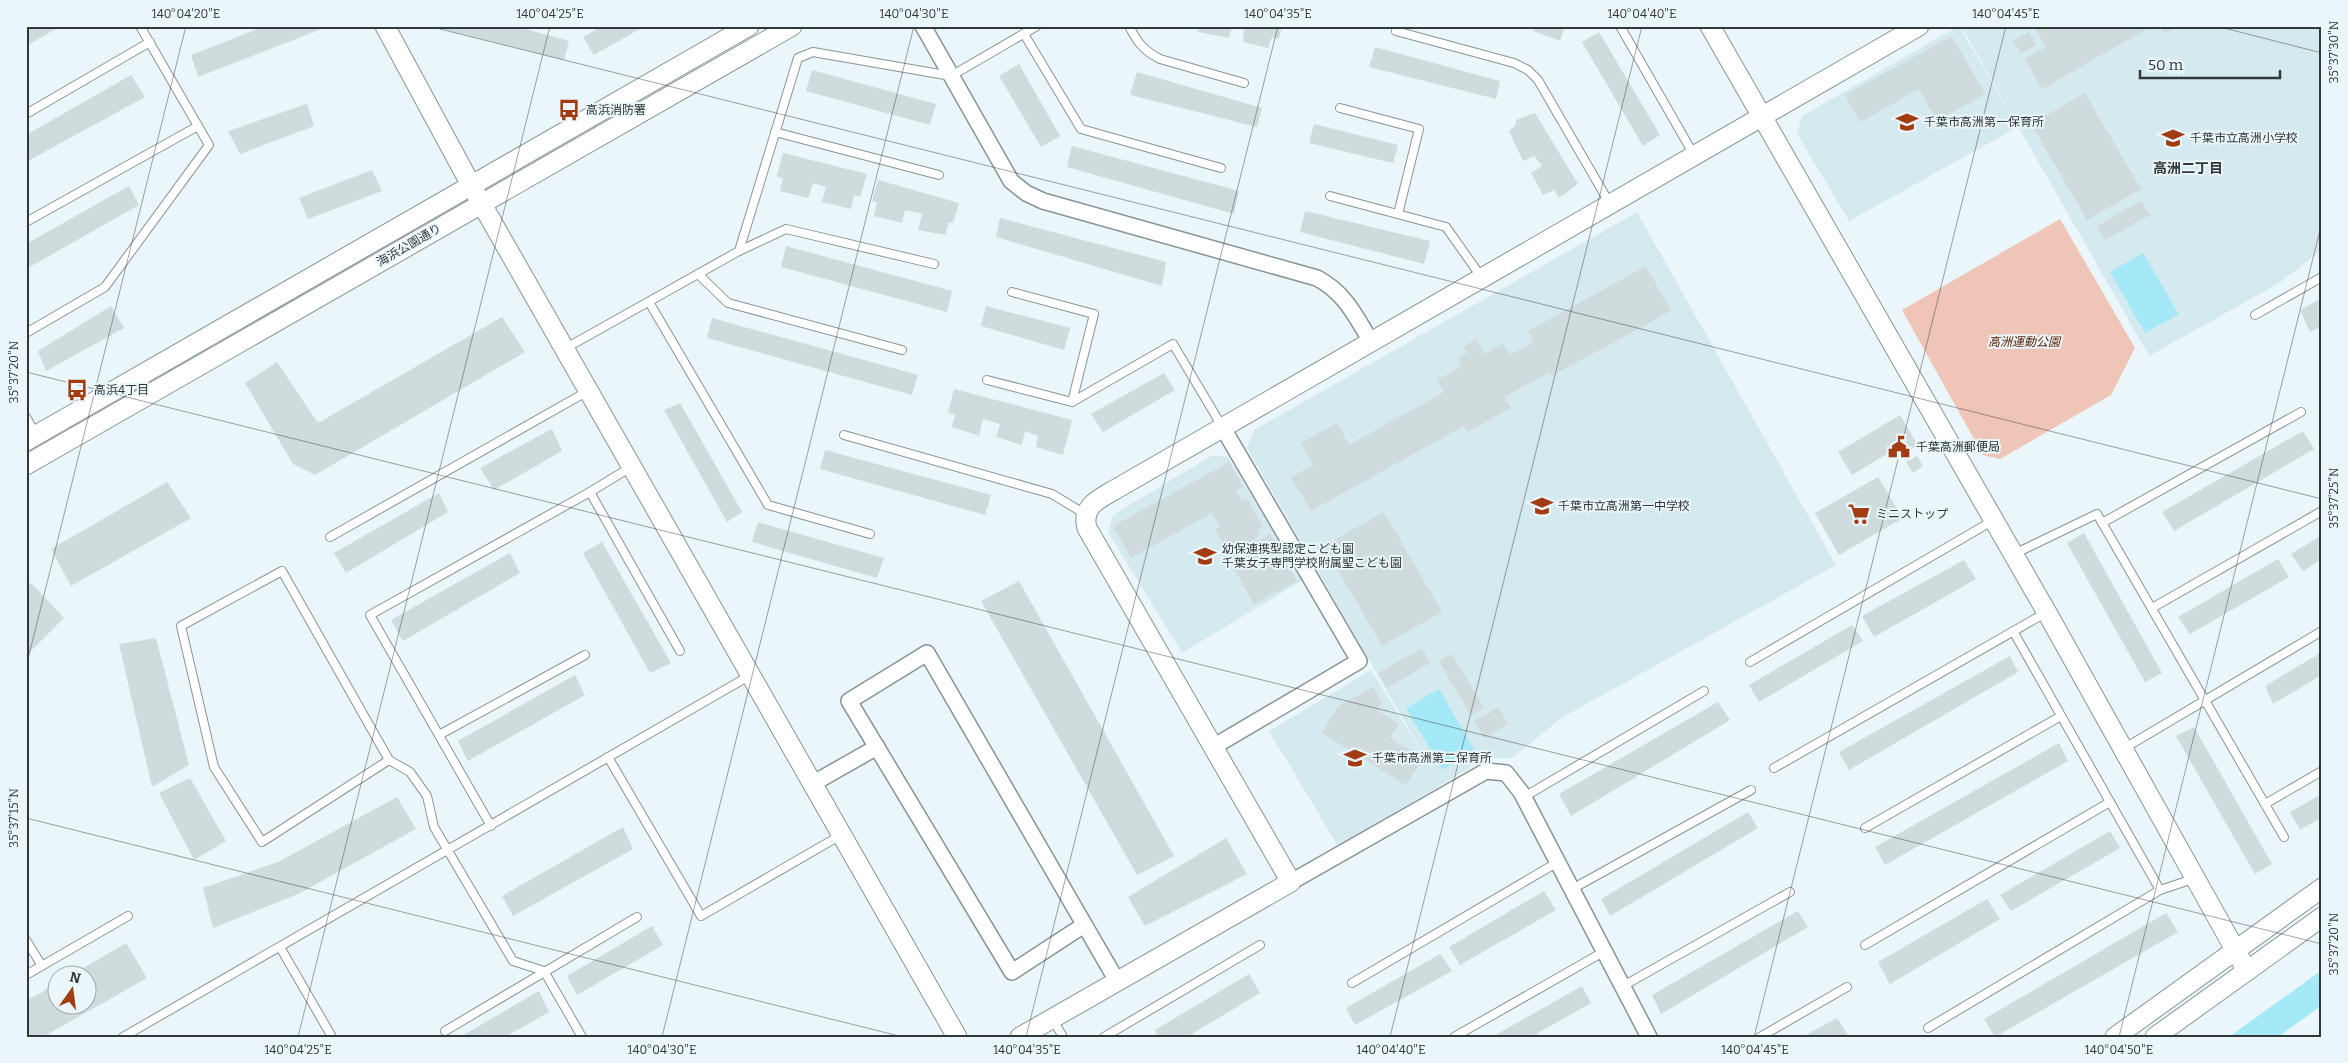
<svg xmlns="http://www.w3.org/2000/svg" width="2348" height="1063" viewBox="0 0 2348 1063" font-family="Bitter,'Noto Sans JP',serif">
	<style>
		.built { fill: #d5eaee }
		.green { fill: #efc5b7 }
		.water { fill: #a5e8f8 }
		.building { fill: #d0dbde }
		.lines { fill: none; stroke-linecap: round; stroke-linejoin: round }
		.service-casing { stroke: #899497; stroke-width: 10 }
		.minor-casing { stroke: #899497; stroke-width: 18 }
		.tertiary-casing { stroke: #899497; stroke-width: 21 }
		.service { stroke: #fff; stroke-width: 8 }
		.minor { stroke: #fff; stroke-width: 15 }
		.tertiary { stroke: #fff; stroke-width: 19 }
		.ticks { fill: none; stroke: #323738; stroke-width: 1; stroke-opacity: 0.45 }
		.labels { text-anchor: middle; stroke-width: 4; stroke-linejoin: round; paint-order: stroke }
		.poi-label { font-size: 12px; fill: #323738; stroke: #eaf6f9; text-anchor: start }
		.street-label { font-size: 12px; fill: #323738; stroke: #eaf6f9 }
		.park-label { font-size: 12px; font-style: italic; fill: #5b1b01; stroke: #eaf6f9 }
		.neighbourhood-label { font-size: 14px; font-weight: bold; fill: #323738; stroke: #eaf6f9 }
		.neatline { fill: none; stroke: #323738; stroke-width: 2 }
		.ticks-label { font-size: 12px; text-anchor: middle; fill: #323738 }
	</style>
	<rect width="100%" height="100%" fill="#eaf6f9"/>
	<!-- built -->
	<g class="built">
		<path d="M1959,26L2018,127L1849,221L1797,134L1802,116Z"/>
		<path d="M1961,26H2322V250L2281,282L2149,356Z"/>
		<path d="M1637,212L1836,565L1563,717L1512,758H1486L1338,846L1269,731L1371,670L1429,764L1247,448L1254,430Z"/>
		<path d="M1213,455L1228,457L1303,580L1182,653L1108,532L1113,515Z"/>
	</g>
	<!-- green -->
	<path class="green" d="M2060,219L2135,348L2111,395L2000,459L1983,455L1902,310Z"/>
	<!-- water -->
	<g class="water">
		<path d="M2143,253L2179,314L2145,333L2110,272Z"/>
		<path d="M1439,689L1475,751L1442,770L1406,708Z"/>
		<path d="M2322,970V1005L2278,1037H2229Z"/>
	</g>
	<!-- building -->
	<g class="building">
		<path d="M26,26H61L26,46Z"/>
		<path d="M265,26H329L198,77L191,55Z"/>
		<path d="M442,26H515L569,41L564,60L442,29Z"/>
		<path d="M602,26H645L594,55L583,37Z"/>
		<path d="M1199,26H1232L1229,38L1198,32Z"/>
		<path d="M1235,26H1282L1279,39L1272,37L1268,48L1243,42L1244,29Z"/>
		<path d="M1534,26H1565L1560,41L1533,31Z"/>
		<path d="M2034,26H2152L2042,89L2025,59L2046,47Z"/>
		<path d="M2160,26H2178L2164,34Z"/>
		<path d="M1599,32L1660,135L1643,146L1582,42Z"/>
		<path d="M2029,32L2036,45L2021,53L2013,41Z"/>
		<path d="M1952,36L1985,94L1937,121L1919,89L1860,122L1845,95Z"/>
		<path d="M1375,47L1500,81L1496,99L1369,67Z"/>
		<path d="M1019,64L1060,136L1041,147L999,76Z"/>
		<path d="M812,70L936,104L930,125L806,91Z"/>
		<path d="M1137,72L1262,108L1257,127L1130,95Z"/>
		<path d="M131,75L145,97L26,162V135Z"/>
		<path d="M2085,93L2141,189L2087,220L2031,124Z"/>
		<path d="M307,104L314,126L240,154L228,131Z"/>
		<path d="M1535,113L1578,184L1559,198L1554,190L1543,195L1531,173L1542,166L1534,156L1523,161L1509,131L1516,125V120Z"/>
		<path d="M1314,124L1398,145L1393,163L1309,143Z"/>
		<path d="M1072,146L1239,191L1234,214L1067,167Z"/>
		<path d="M783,153L867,174L860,197L854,195L851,209L822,202L826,187L813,183L808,198L780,191L783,178L777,176Z"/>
		<path d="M372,170L382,191L308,219L299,198Z"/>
		<path d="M878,180L959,203L953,223L949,222L945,235L918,230L922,214L905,210L902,223L874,216L877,202L872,201Z"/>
		<path d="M129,186L139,205L26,269V244Z"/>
		<path d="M2141,201L2150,215L2105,240L2097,226Z"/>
		<path d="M1305,211L1430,241L1424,264L1300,232Z"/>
		<path d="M1000,218L1166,262L1162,286L996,237Z"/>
		<path d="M786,246L952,291L947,312L781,267Z"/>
		<path d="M1646,266L1671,311L1552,376L1550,372L1505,397L1511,408L1468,432L1464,426L1311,511L1291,477L1313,465L1301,443L1337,423L1349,445L1444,392L1437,380L1462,366L1457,358L1467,353L1463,347L1476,339L1484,354L1503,343L1510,355L1534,342L1528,331Z"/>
		<path d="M2322,298V326L2310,332L2300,310Z"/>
		<path d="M111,306L124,328L46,371L38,351Z"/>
		<path d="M986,306L1070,328L1064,350L981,326Z"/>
		<path d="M502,317L525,352L315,475L293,464L245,383L277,362L318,423Z"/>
		<path d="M712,318L918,375L912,395L707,338Z"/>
		<path d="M1164,373L1175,390L1103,432L1091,414Z"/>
		<path d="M954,389L1072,420L1063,455L1036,447L1038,436L1025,431L1022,445L996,437L1000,424L983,419L979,436L952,427L955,415L948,413Z"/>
		<path d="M680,403L742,512L727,522L664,410Z"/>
		<path d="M1900,415L1918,445L1900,456L1895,449L1852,475L1838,452Z"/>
		<path d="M552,429L562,451L494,490L480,468Z"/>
		<path d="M2303,431L2314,449L2174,531L2162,512Z"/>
		<path d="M825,450L991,495L985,515L820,469Z"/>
		<path d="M1917,456L1923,466L1913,473L1906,462Z"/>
		<path d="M1229,462L1243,487L1236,491L1242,501L1247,498L1263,527L1257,530L1260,536L1228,554L1215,529L1220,527L1212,513L1131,558L1113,526Z"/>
		<path d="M1878,477L1903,518L1839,555L1815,513Z"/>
		<path d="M167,482L191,518L71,586L51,549Z"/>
		<path d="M439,493L448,512L346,573L334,553Z"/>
		<path d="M1384,512L1442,612L1382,646L1324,546Z"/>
		<path d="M758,522L884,558L877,578L752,542Z"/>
		<path d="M2084,533L2162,673L2145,682L2067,543Z"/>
		<path d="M1270,534L1297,581L1254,604L1228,558Z"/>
		<path d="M2322,535V559L2303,571L2291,554Z"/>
		<path d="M602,542L671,663L650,673L583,553Z"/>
		<path d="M510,553L520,573L403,641L391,620Z"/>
		<path d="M2278,559L2289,577L2190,634L2178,617Z"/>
		<path d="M1964,560L1976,579L1874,637L1862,616Z"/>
		<path d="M1019,581L1174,856L1137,875L981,601Z"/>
		<path d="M31,583L64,618L26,656V587Z"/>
		<path d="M1852,625L1863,641L1759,702L1749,685Z"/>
		<path d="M156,638L189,765L152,787L119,644Z"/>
		<path d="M1422,648L1430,663L1387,688L1378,673Z"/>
		<path d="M2322,652V675L2273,704L2265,686Z"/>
		<path d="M1452,654L1484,708L1471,716L1439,661Z"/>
		<path d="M2010,656L2018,672L1849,770L1839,752Z"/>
		<path d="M575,675L585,695L468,761L458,741Z"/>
		<path d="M1373,687L1382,702L1377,710L1399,724L1390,738L1423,758L1406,785L1322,733L1338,706Z"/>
		<path d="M1718,702L1730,720L1571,816L1559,794Z"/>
		<path d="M1499,707L1508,724L1484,738L1474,721Z"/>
		<path d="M2194,727L2272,864L2255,874L2176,736Z"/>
		<path d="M2059,743L2068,761L1885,865L1875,847Z"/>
		<path d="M190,778L226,841L194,860L159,793Z"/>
		<path d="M2322,794V817L2300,830L2290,812Z"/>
		<path d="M397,797L416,829L298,894L213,928L203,888L278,862Z"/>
		<path d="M1748,812L1758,828L1610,916L1601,899Z"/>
		<path d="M623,827L633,849L513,916L502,896Z"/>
		<path d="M2110,831L2120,848L2011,911L2000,895Z"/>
		<path d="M1226,838L1247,874L1145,926L1128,897Z"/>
		<path d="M1544,891L1556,910L1460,965L1449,947Z"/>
		<path d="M1987,899L2000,919L1890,984L1878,962Z"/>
		<path d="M1798,911L1808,927L1661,1014L1652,995Z"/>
		<path d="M2166,913L2178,932L1995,1037L1984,1019Z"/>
		<path d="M652,926L663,945L577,995L567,976Z"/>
		<path d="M126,943L147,978L43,1037H26V1001L58,983V1006H88V976H70Z"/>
		<path d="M1440,954L1452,971L1355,1025L1346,1008Z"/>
		<path d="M1249,974L1260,993L1187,1037H1158L1155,1030Z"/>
		<path d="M1582,986L1591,1003L1531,1037H1492Z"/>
		<path d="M539,991L549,1012L505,1037H460Z"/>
		<path d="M1837,1018L1848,1035L1846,1037H1802Z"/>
	</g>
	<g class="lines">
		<!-- service casing -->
		<g class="service-casing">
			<g id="service">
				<path d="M1129,26C1137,42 1144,51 1160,59L1244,83"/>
				<path d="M1620,26L1694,155"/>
				<path d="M1396,31L1514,63L1528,70L1538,80L1610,204"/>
				<path d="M1024,34L1081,129L1221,168"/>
				<path d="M1340,108L1419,129L1398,214"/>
				<path d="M26,114L150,42"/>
				<path d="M775,132L939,175"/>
				<path d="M1330,196L1446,227L1482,278"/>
				<path d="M26,222L198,126"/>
				<path d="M739,251L786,229L934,264"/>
				<path d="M698,274L728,303L902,350"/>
				<path d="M1012,292L1094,314L1072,402"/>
				<path d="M649,302L768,505L870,534"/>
				<path d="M2255,315L2322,277"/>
				<path d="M26,333L105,287L209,145L140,26"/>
				<path d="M566,348L739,251L798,58L813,52L951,76L1037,26"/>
				<path d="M987,380L1072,402L1173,344L1223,428"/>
				<path d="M26,417L36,435"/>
				<path d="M844,435L1052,494L1085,514"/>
				<path d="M590,492L680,651"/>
				<path d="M2102,523L2301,412"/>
				<path d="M330,537L588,391"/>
				<path d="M2014,554L2097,514L2284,837"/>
				<path d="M2152,608L2322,511"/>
				<path d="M2013,631L2160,890L2196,878"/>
				<path d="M1750,662L1994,520"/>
				<path d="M439,735L585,655"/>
				<path d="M2123,749L2322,631"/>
				<path d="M608,757L701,916L841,835"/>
				<path d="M389,760L262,842L214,767L181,626L282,571L389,760L410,772L427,796L434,827L513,961L544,971L582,1037"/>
				<path d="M1774,768L2047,612"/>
				<path d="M1524,797L1704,691"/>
				<path d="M2265,804L2322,771"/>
				<path d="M491,826L370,615L590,492L631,467"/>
				<path d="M1865,828L2061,716"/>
				<path d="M1572,889L1751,790"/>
				<path d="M26,940L42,966"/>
				<path d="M1865,945L2110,802"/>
				<path d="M280,947L332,1037"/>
				<path d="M26,975L128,916"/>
				<path d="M1352,983L1558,862"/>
				<path d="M1623,986L1790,892"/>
				<path d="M1052,1018L1063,1037"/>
				<path d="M1928,1028L2160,890"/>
				<path d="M445,1031L637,917"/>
				<path d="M123,1037L749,676"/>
				<path d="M1104,1037L1260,945"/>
				<path d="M1454,1037L1605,951"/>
				<path d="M1760,1037L1847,987"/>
			</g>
		</g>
		<!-- minor casing -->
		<g class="minor-casing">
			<g id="minor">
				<path d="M923,26L1011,181L1026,193L1043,201L1317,278C1344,292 1356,316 1371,342"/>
				<path d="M1213,747L1359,661L1223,428"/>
				<path d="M812,784L877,747"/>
				<path d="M1291,882L1486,771L1506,773L1521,792L1649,1037"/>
				<path d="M1084,925L1012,972L849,701L927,653L1117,981"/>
			</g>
		</g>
		<!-- tertiary casing -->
		<g class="tertiary-casing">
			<g id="tertiary">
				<path d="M385,26L471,185L957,1037"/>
				<path d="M1710,26L2050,618L2247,971"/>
				<path d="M26,441L749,26"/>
				<path d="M26,465L792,26"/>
				<path d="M1020,1037L1291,882L1087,528C1081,506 1099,499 1116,489L1919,26"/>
				<path d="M2115,1037L2322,888"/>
				<path d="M2155,1037L2322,917"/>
			</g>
		</g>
		<!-- service -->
		<use href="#service" class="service"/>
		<!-- minor -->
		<use href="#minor" class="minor"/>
		<!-- tertiary -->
		<use href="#tertiary" class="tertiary"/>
	</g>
	<!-- ticks -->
	<path class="ticks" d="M428,26L2322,499M2216,26L2322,53M26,372L2322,944M26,667L186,26M26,818L903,1037M298,1037L550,26M662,1037L914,26M1026,1037L1278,26M1390,1037L1642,26M1754,1037L2006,26M2119,1037L2322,222"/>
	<!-- icons -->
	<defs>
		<g id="bus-bare" transform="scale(1.725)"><path d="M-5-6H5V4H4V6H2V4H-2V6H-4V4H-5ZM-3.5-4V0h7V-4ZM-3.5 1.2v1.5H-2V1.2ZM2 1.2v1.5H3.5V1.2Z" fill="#a23d13" stroke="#eaf6f9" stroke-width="2.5" paint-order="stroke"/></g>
		<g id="school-bare" transform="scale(1.725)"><path d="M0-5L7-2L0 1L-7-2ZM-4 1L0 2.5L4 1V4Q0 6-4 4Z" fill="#a23d13" stroke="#eaf6f9" stroke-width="2.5" paint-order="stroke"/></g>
		<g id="civic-bare" transform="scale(1.725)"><path d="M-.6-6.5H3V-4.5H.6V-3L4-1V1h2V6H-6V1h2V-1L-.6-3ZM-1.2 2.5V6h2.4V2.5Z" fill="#a23d13" stroke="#eaf6f9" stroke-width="2.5" paint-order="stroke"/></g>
		<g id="supermarket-bare" transform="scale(1.725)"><path d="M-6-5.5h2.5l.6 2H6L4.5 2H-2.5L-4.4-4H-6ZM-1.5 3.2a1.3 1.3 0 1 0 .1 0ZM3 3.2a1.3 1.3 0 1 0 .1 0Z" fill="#a23d13" stroke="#eaf6f9" stroke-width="2.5" paint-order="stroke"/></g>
	</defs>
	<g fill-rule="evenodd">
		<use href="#bus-bare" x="569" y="110"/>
		<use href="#school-bare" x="1907" y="122"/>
		<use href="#school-bare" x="2173" y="138"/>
		<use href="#bus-bare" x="77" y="390"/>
		<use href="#civic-bare" x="1899" y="447"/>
		<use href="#school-bare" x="1542" y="506"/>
		<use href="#supermarket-bare" x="1859" y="514"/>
		<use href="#school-bare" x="1205" y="556"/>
		<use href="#school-bare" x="1355" y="758"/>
	</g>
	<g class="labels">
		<!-- poi labels -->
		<g class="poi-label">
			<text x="586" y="114">高浜消防署</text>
			<text x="1924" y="126">千葉市高洲第一保育所</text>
			<text x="2190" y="142">千葉市立高洲小学校</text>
			<text x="94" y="394">高浜4丁目</text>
			<text x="1916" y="451">千葉高洲郵便局</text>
			<text x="1558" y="510">千葉市立高洲第一中学校</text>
			<text x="1876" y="518">ミニストップ</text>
			<text x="1222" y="553">幼保連携型認定こども園<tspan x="1222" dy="14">千葉女子専門学校附属聖こども園</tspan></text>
			<text x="1372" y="762">千葉市高洲第二保育所</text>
		</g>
		<!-- street labels -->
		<g class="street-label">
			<text transform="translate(409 245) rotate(-30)" y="4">海浜公園通り</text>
		</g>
		<!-- park labels -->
		<g class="park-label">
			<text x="2024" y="346">高洲運動公園</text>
		</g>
		<!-- neighbourhood labels -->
		<g class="neighbourhood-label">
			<text x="2188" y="173">高洲二丁目</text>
		</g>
	</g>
	<!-- border -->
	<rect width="2348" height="1063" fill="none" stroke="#eaf6f9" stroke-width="55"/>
	<!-- north arrow -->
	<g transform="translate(72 990) rotate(14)"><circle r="24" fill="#eaf6f9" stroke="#a0aaac"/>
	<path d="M0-4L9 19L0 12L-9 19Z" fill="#a23d13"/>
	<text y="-8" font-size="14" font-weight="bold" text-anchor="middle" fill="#323738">N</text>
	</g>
	<!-- scale -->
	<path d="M2140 70v8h140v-8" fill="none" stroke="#323738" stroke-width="2.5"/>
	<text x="2148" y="70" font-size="15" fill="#323738" stroke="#eaf6f9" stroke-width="4" paint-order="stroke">50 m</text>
	<rect x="28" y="28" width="2292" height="1008" class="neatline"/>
	<g class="ticks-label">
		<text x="186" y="18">140°04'20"E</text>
		<text x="550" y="18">140°04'25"E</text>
		<text x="914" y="18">140°04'30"E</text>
		<text x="1278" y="18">140°04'35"E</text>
		<text x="1642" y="18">140°04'40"E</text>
		<text x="2006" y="18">140°04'45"E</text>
		<text transform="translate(2334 52) rotate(-90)" y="4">35°37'30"N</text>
		<text transform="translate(14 372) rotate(-90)" y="4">35°37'20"N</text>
		<text transform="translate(2334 498) rotate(-90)" y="4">35°37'25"N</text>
		<text transform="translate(14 818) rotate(-90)" y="4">35°37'15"N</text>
		<text transform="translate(2334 944) rotate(-90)" y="4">35°37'20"N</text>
		<text x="298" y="1054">140°04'25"E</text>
		<text x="662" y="1054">140°04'30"E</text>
		<text x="1027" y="1054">140°04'35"E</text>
		<text x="1391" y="1054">140°04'40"E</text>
		<text x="1755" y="1054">140°04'45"E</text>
		<text x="2119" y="1054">140°04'50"E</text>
	</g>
</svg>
